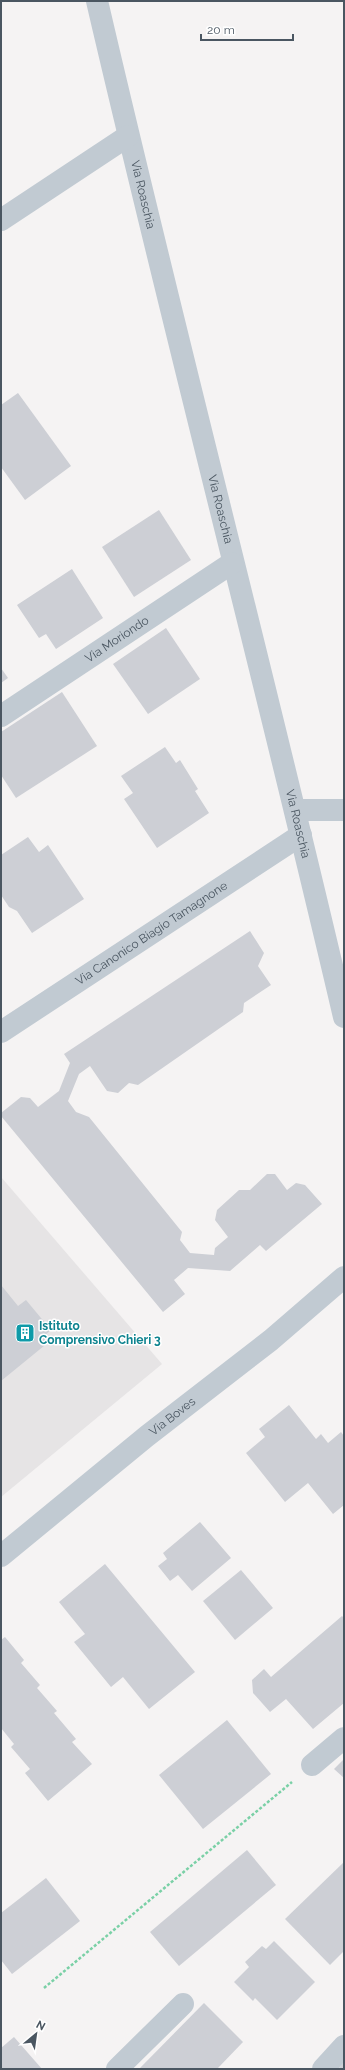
<svg xmlns="http://www.w3.org/2000/svg" width="345" height="2070" viewBox="0 0 345 2070" font-family="Raleway,sans-serif">
	<style>
		.education { fill: #e6e4e5 }
		.building { fill: #cdcfd5 }
		.lines { fill: none; stroke-linecap: round; stroke-linejoin: round }
		.path { stroke: #7ad0a6; stroke-width: 2.5; stroke-dasharray: 3 2; stroke-linecap: butt }
		.minor { stroke: #c1cad2; stroke-width: 22 }
		.labels { text-anchor: middle; stroke-width: 3; stroke-linejoin: round; paint-order: stroke }
		.street-label { font-size: 12px; fill: #4a5661; stroke: #fff }
		.culture-label { font-size: 12px; font-weight: bold; fill: #0d838f; stroke: #fff; text-anchor: start }
	</style>
	<rect width="100%" height="100%" fill="#f5f3f3"/>
	<!-- education -->
	<path class="education" d="M1,1177L162,1364L1,1497Z"/>
	<!-- building -->
	<g class="building">
		<path d="M18,393L71,466L25,500L1,467V405Z"/>
		<path d="M159,510L191,560L134,597L102,547Z"/>
		<path d="M72,569L103,618L56,649L46,634L39,638L17,605Z"/>
		<path d="M166,628L200,679L148,714L113,664Z"/>
		<path d="M1,668L8,678L1,683Z"/>
		<path d="M62,692L97,746L16,798L1,775V732Z"/>
		<path d="M165,747L176,763L180,760L198,789L195,791L209,813L157,848L124,799L133,793L121,776Z"/>
		<path d="M28,837L39,852L48,845L84,899L32,933L17,911L9,907L1,895V855Z"/>
		<path d="M250,931L264,953L258,966L271,985L244,1003L243,1012L138,1085L129,1083L118,1093L107,1091L90,1066L79,1074L68,1101L76,1112L89,1117L182,1232L180,1240L190,1253L214,1255L215,1248L228,1237L215,1220L217,1210L239,1190H250L267,1174H275L287,1190L296,1183L305,1185L322,1204L266,1251L260,1245L230,1271L188,1268L174,1280L185,1294L163,1312L1,1116V1113L21,1097L30,1098L38,1107L59,1091L70,1063L64,1054Z"/>
		<path d="M1,1285L18,1306L26,1300L51,1330L45,1335L50,1341L1,1381Z"/>
		<path d="M289,1405L316,1439L321,1434L328,1443L341,1432L344,1436V1505L333,1514L308,1483L285,1502L246,1453L265,1437L259,1429Z"/>
		<path d="M200,1522L231,1558L192,1591L178,1575L170,1581L158,1566L167,1559L163,1553Z"/>
		<path d="M105,1564L195,1672L149,1709L123,1677L111,1687L74,1642L85,1634L59,1602Z"/>
		<path d="M241,1570L273,1608L235,1640L203,1601Z"/>
		<path d="M342,1616L344,1618V1703L313,1729L286,1699L270,1712L253,1693L252,1680L264,1669L271,1677Z"/>
		<path d="M5,1637L24,1660L21,1663L40,1685L37,1688L57,1711L54,1713L76,1739L72,1742L92,1764L48,1801L25,1773L30,1769L11,1747L14,1744L1,1728V1640Z"/>
		<path d="M227,1720L271,1774L203,1829L159,1775Z"/>
		<path d="M344,1759V1778L334,1769Z"/>
		<path d="M247,1850L276,1885L179,1966L150,1932Z"/>
		<path d="M344,1862V1951L330,1965L285,1919Z"/>
		<path d="M46,1878L80,1921L12,1974L1,1960V1913Z"/>
		<path d="M274,1941L315,1982L277,2020L255,1998L253,2001L234,1982L249,1967L245,1962L262,1946L266,1949Z"/>
		<path d="M204,2003L243,2042L217,2069H142L140,2068Z"/>
		<path d="M14,2037L42,2069H1V2048Z"/>
		<path d="M344,2062V2069H338Z"/>
	</g>
	<g class="lines">
		<!-- path -->
		<path class="path" d="M44,1988L292,1782"/>
		<!-- minor -->
		<g class="minor">
			<path id="s1" d="M97,1C176,341 265,678 344,1017"/>
			<path d="M1,220L128,136"/>
			<path id="s2" d="M1,716L232,563"/>
			<path d="M295,810H344"/>
			<path id="s3" d="M1,1032L301,835"/>
			<path id="s4" d="M1,1556L147,1436L271,1340L344,1277"/>
			<path d="M312,1765L344,1738"/>
			<path d="M117,2069L183,2004"/>
			<path d="M323,2069L344,2046"/>
		</g>
	</g>
	<!-- icons -->
	<defs>
		<g id="building-square" transform="scale(1)"><rect x="-9" y="-9" width="18" height="18" rx="4" fill="#0f9aa8" stroke="#fff"/><path d="M-4-6H4V6H1V3H-1V6H-4ZM-2.5-4.3h1.7v1.8h-1.7ZM.8-4.3h1.7v1.8H.8ZM-2.5-1h1.7V.8h-1.7ZM.8-1h1.7V.8H.8Z" fill="#fff"/></g>
	</defs>
	<g fill-rule="evenodd">
		<use href="#building-square" x="25" y="1333"/>
	</g>
	<g class="labels">
		<!-- street labels -->
		<g class="street-label">
			<text dy="4" stroke="none"><textPath href="#s1" startOffset="199">Via Roaschia</textPath></text>
			<text dy="4" stroke="none"><textPath href="#s1" startOffset="523">Via Roaschia</textPath></text>
			<text dy="4" stroke="none"><textPath href="#s2" startOffset="139">Via Moriondo</textPath></text>
			<text dy="4" stroke="none"><textPath href="#s1" startOffset="847">Via Roaschia</textPath></text>
			<text dy="4" stroke="none"><textPath href="#s3" startOffset="180">Via Canonico Biagio Tamagnone</textPath></text>
			<text dy="4" stroke="none"><textPath href="#s4" startOffset="221">Via Boves</textPath></text>
		</g>
		<!-- culture labels -->
		<g class="culture-label">
			<text x="39" y="1330">Istituto<tspan x="39" dy="14">Comprensivo Chieri 3</tspan></text>
		</g>
	</g>
	<!-- border -->
	<rect width="345" height="2070" fill="none" stroke="#4a5661" stroke-width="4"/>
	<!-- north arrow -->
	<g transform="translate(36 2034) rotate(29)" stroke="#ffffff" stroke-width="3" paint-order="stroke">
	<path d="M0-3L7 15L0 10L-7 15Z" fill="#4a5661"/>
	<text y="-6" font-size="11" font-weight="bold" text-anchor="middle" fill="#4a5661">N</text>
	</g>
	<!-- scale -->
	<path d="M201 34v6h92v-6" fill="none" stroke="#4a5661" stroke-width="2"/>
	<text x="207" y="34" font-size="12" fill="#4a5661" stroke="#ffffff" stroke-width="3" paint-order="stroke">20 m</text>
</svg>
